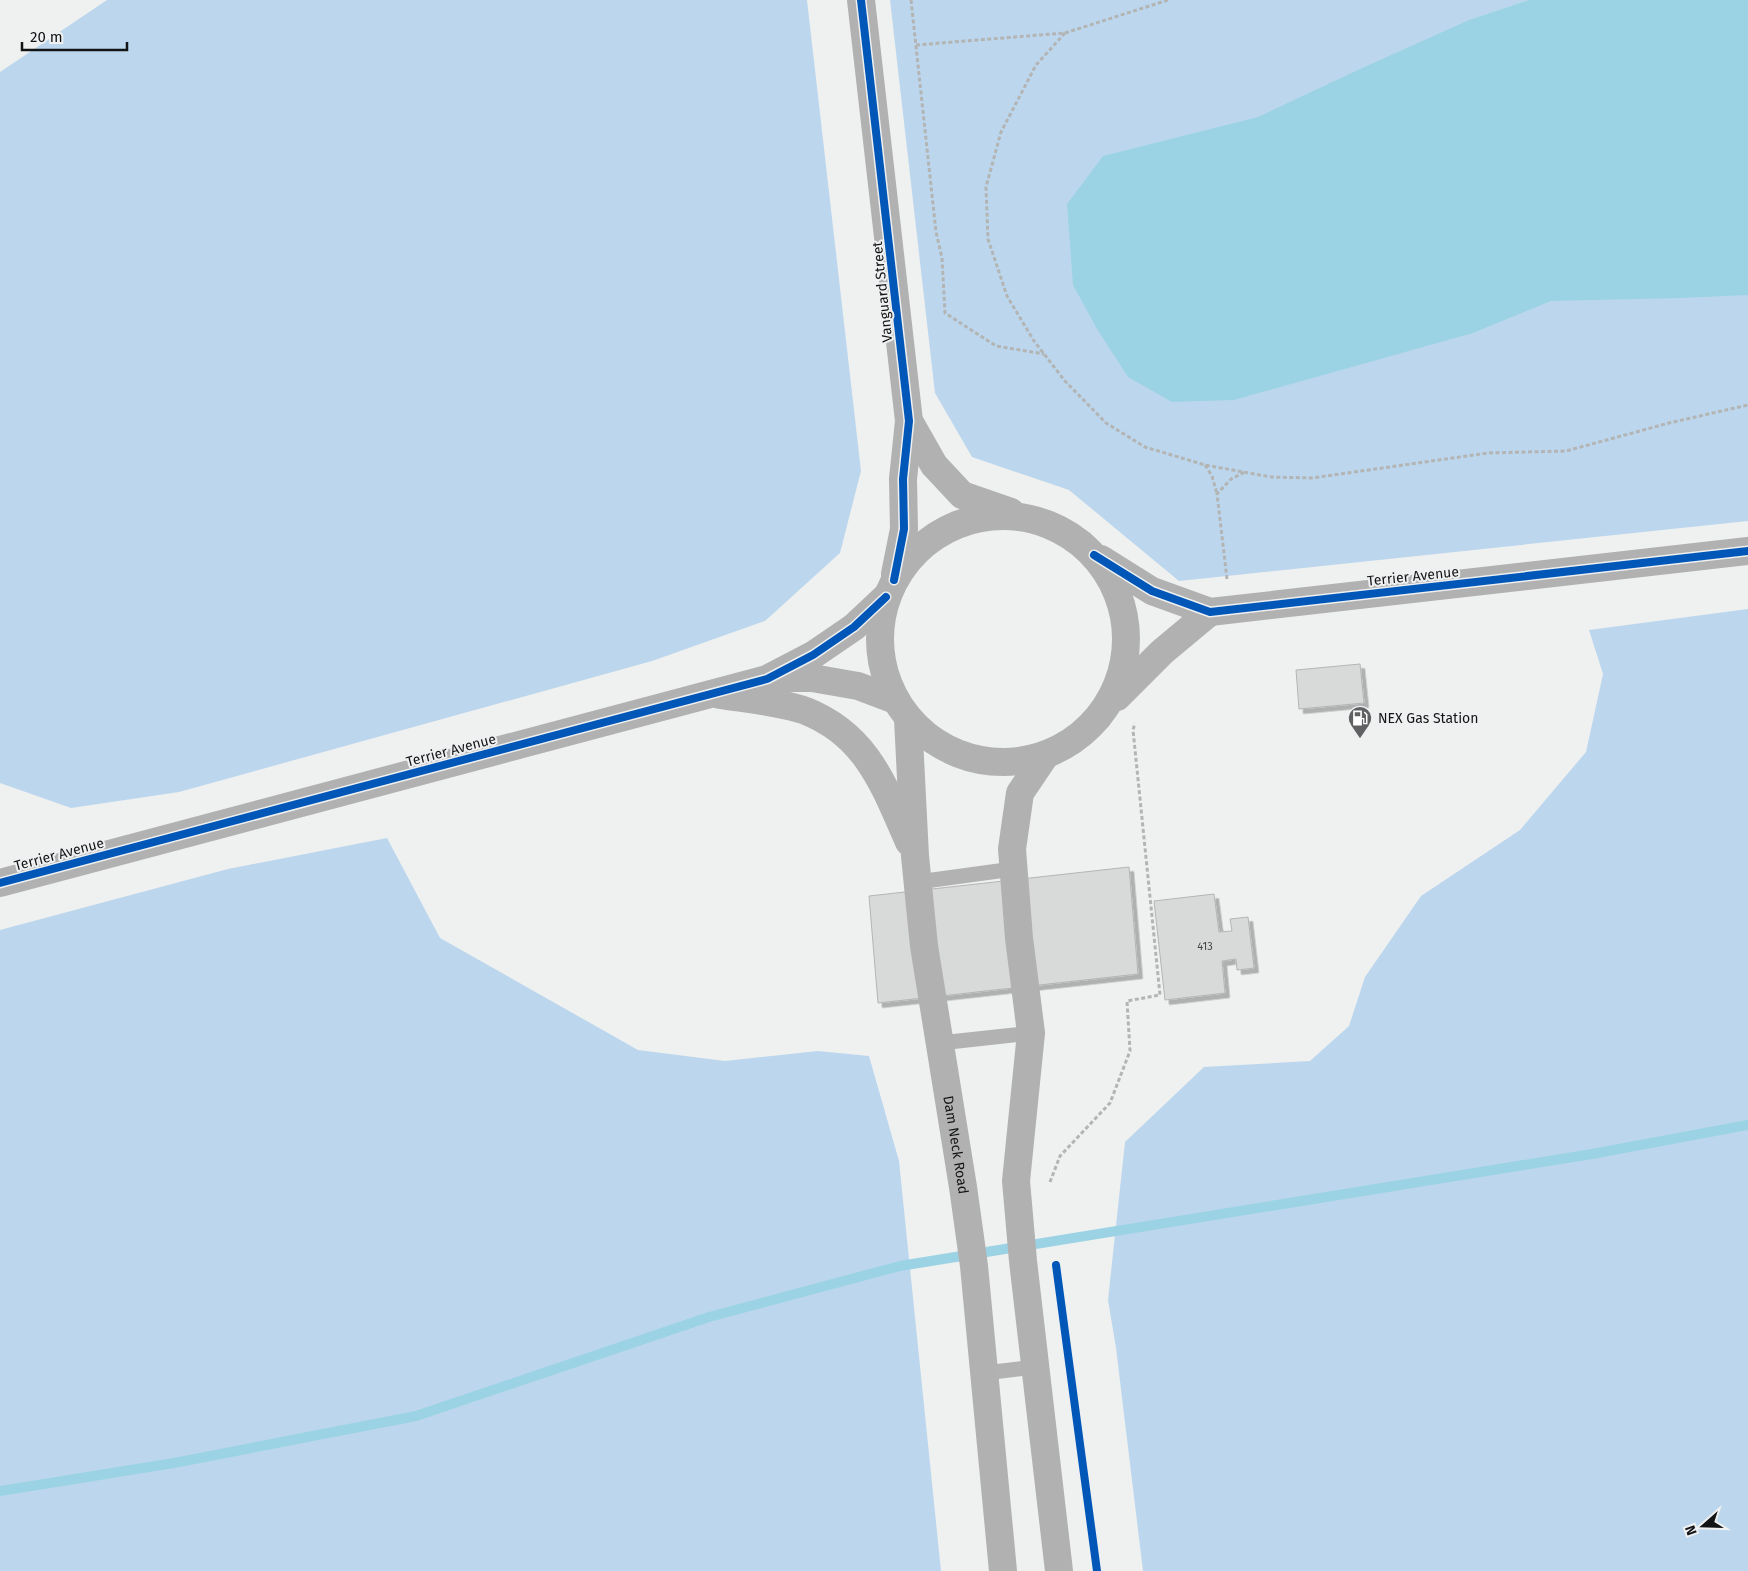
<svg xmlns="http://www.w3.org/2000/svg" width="1748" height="1571" viewBox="0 0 1748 1571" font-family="'Fira Sans',sans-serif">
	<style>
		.green { fill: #bcd7ed }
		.water { fill: #9cd3e4 }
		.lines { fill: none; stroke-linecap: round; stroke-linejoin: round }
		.stream { stroke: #9cd3e4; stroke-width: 10 }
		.building { fill: #d8d9d9; stroke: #b4b5b5; filter: url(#shadow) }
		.path { stroke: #b3b4b4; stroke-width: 3; stroke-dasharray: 4 2.5; stroke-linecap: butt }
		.lane { stroke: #b2b2b2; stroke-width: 15 }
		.secondary { stroke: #b1b1b1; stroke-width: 28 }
		.cycleway-casing { stroke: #eef0f1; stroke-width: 11 }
		.cycleway { stroke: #0057b8; stroke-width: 8 }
		.labels { text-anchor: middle; stroke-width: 4; stroke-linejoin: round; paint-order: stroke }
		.number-label { font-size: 11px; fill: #444546 }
		.street-label { font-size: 14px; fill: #131415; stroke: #eef0f1 }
		.poi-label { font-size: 14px; fill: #131415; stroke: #eef0f1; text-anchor: start }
	</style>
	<defs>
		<filter id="shadow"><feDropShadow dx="4.5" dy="4.5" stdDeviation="0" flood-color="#0004"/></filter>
	</defs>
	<rect width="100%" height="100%" fill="#eff0f0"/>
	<!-- green -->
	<g class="green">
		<path d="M107,0H807L861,471L840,553L765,621L652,661L179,792L71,808L0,783V72Z"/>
		<path d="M890,0H1748V521L1179,581L1069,490L972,457L935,393Z"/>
		<path d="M1748,609V1571H1143L1116,1348L1108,1300L1125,1142L1204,1067L1310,1061L1349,1026L1365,977L1421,896L1520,830L1586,752L1603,674L1589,630Z"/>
		<path d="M387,838L440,938L638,1050L725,1061L818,1051L869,1056L899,1161L941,1571H0V930L228,869Z"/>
	</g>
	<!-- water -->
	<path class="water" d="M1529,0H1748V295L1683,298L1551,301L1473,333L1234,400L1172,402L1128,377L1097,329L1073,285L1067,204L1103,156L1258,117L1360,69L1469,20Z"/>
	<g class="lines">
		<!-- stream -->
		<path class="stream" d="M0,1491L174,1463L416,1416L709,1317L900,1266L1592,1154L1748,1125"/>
	</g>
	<!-- building -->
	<g class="building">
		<path d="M1360,664L1364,703L1299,709L1296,670Z"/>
		<path d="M1129,867L1138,974L878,1003L869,896Z"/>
		<path d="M1214,894L1219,932L1232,931L1230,919L1248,917L1254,968L1237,970L1236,959L1222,961L1225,993L1165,1000L1154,901Z"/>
	</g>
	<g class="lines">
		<!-- path -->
		<g class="path">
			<path d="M911,0L936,232L942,258L945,313L996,346L1044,354"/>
			<path d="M1065,33L1036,65L1001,132L986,187L988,239L1007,296L1034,341L1065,381L1106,423L1145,447L1205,465L1271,477L1312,478L1488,453L1566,451L1669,423L1748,405"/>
			<path d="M916,45L1065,33L1168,0"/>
			<path d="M1205,465L1212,476L1217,494"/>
			<path d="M1227,579L1217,494L1231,479L1245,472"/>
			<path d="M1050,1182L1060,1156L1110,1103L1130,1051L1127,1001L1160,995L1133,730L1135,723"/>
		</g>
		<!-- lane -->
		<g class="lane">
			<path d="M918,882L1013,869"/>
			<path d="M940,1043L1031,1033"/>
			<path d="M985,1373L1035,1367"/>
		</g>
		<!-- secondary -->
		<g class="secondary">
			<path d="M861,0L909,421L903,479L904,529L895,574"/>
			<path d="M909,421L934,465L962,495L1011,512"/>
			<circle cx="1003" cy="639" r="123"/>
			<path d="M1101,559L1152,591L1210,612L1748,551"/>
			<path d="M774,678H812L858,686L895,700"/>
			<path d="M720,695C746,699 782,702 806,711C868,736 884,786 909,842"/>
			<path d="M1117,697L1162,652L1210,612"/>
			<path id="s1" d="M908,719L915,856L924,946L963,1187L974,1266L1003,1571"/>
			<path d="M1045,756L1020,793L1012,849L1019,938L1031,1033L1016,1181L1023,1261L1059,1571"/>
			<path d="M0,883L767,679L813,655L854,627L886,597"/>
		</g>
		<!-- cycleway casing -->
		<g class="cycleway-casing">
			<g id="cycleway">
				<path d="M861,0L909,421L903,479L904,529L894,580"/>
				<path d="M1094,555L1152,591L1210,612L1748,551"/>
				<path d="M0,883L767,679L813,655L854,627L886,597"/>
				<path d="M1056,1265L1097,1571"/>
			</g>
		</g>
		<!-- cycleway -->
		<use href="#cycleway" class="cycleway"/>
	</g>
	<!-- icons -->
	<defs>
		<g id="fuel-pin" transform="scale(1.25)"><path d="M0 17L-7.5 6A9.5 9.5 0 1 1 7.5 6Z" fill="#606162" stroke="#eef0f1"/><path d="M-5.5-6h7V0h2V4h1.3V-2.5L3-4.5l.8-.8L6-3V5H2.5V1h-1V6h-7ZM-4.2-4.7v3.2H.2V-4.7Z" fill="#fff"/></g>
	</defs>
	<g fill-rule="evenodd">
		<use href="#fuel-pin" x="1360" y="718"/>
	</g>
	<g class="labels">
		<!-- number labels -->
		<g class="number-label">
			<text x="1205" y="950">413</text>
		</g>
		<!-- street labels -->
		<g class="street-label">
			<text transform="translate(882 292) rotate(-96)" y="5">Vanguard Street</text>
			<text transform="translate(1413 576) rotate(-6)" y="5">Terrier Avenue</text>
			<text transform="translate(451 750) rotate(-15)" y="5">Terrier Avenue</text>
			<text transform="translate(59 854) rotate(-15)" y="5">Terrier Avenue</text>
			<text dy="5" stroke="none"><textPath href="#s1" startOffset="429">Dam Neck Road</textPath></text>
		</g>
		<!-- poi labels -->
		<g class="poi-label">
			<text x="1378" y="723">NEX Gas Station</text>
		</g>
	</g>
	<!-- north arrow -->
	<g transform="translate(1703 1526) rotate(250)" stroke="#eef0f1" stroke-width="4" paint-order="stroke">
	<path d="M0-4L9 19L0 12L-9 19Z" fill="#131415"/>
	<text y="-8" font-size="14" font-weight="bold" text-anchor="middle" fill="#131415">N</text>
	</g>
	<!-- scale -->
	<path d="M22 42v8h105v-8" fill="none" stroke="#131415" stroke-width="2.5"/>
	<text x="30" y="42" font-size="15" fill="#131415" stroke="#eef0f1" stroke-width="4" paint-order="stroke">20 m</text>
</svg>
